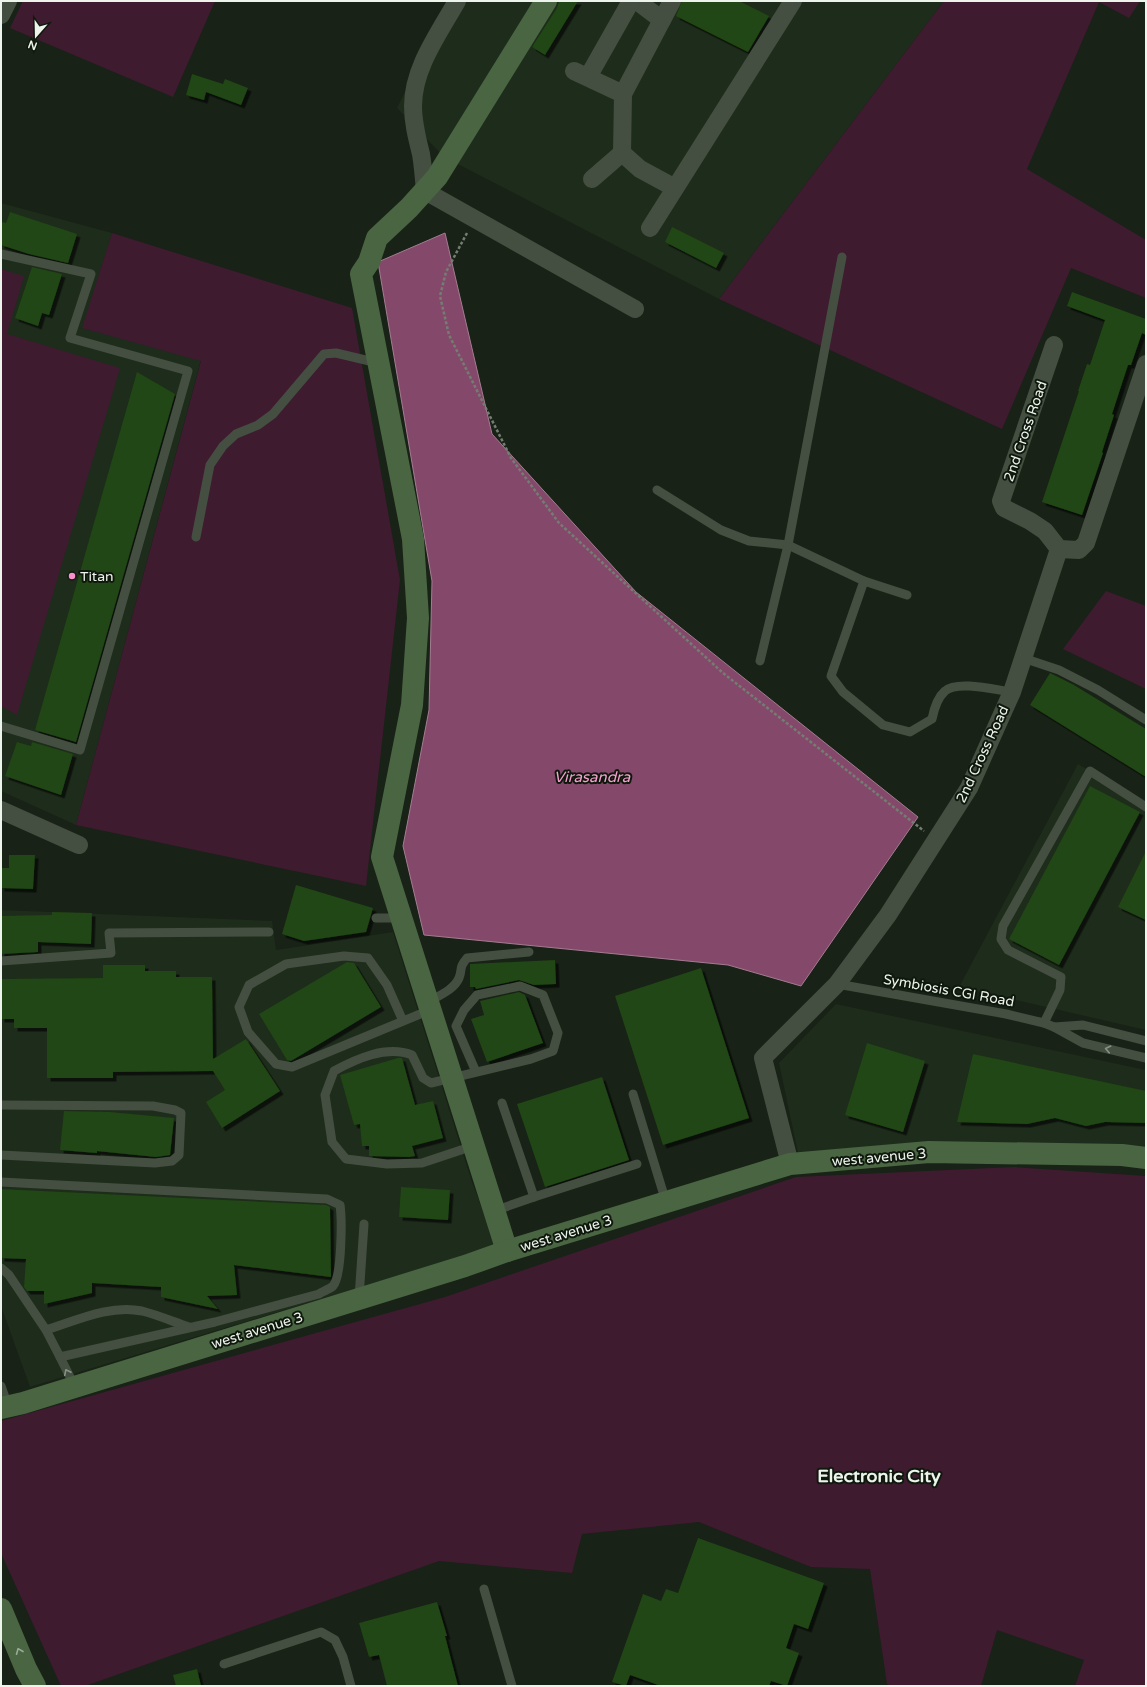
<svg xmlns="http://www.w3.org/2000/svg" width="1147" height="1687" viewBox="0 0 1147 1687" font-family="'Varela Round',sans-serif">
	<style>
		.built { fill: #1e2c1b }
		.green { fill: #3f1b30 }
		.water { fill: #84496a; stroke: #a47c91 }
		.building { fill: #204614; filter: url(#shadow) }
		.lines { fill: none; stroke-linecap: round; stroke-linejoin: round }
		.path { stroke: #747d72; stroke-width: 2.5; stroke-dasharray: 3 2; stroke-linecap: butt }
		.lane { stroke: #444f41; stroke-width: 9 }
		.street { stroke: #444f41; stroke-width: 18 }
		.secondary { stroke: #496541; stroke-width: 22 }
		.oneway { stroke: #889185 }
		.oneway2 { stroke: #9bac96 }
		.poi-dot { fill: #f990ca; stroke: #0f180d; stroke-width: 1.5 }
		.labels { text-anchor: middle; stroke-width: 4; stroke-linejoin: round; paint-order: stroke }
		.street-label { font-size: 14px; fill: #edf4eb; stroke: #0f180d }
		.poi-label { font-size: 14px; fill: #edf4eb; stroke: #0f180d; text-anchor: start }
		.water-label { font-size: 15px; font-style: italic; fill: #f8a0d0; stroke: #0f180d }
		.district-label { font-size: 18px; font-weight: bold; fill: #edf4eb; stroke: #0f180d }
	</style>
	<defs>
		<filter id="shadow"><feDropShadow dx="3.5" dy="3.5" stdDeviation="0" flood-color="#0009"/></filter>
	</defs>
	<rect width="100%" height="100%" fill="#182216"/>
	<!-- built -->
	<g class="built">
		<path d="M451,1H944L719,299L444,157L397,108Z"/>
		<path d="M1,203L112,233L83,328L201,360L76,825L1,791Z"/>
		<path d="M1078,764L1146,805V1030L959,987Z"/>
		<path d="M1,910L272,921L276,950L393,932L471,1179L496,1246L30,1387L1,1306Z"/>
		<path d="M836,1004L1146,1070V1150L798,1153L779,1063Z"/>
	</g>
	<!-- green -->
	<g class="green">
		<path d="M23,1H215L173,97L10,28Z"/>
		<path d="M944,1H1140L1129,18L1099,2L1027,169L1146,240V298L1071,268L1002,429L719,299Z"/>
		<path d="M112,233L352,308L400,580L366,886L76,825L201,361L82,328Z"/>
		<path d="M1,269L24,276L7,334L120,368L17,715L1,706Z"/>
		<path d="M1106,591L1146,606V689L1063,649Z"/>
		<path d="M1014,1167L1146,1176V1686H1075L1084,1660L997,1630L981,1686H891L887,1684L870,1569L811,1567L699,1522L582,1534L572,1573L439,1561L85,1686H61L1,1553V1421L445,1297L796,1177Z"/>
	</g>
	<!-- water -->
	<path class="water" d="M445,233L492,434L636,592L918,817L801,986L728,965L424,935L403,846L429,710L432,581L378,262Z"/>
	<!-- building -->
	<g class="building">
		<path d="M559,1H578L545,55L532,47L557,8Z"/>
		<path d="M682,1H739L769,16L748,52L676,16Z"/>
		<path d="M192,74L223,84L225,79L248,88L241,105L206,92L204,100L186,95Z"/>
		<path d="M10,212L77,234L68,263L29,254L1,245V222L6,223Z"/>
		<path d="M672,227L724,253L716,268L665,242Z"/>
		<path d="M32,267L62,274L49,315L42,313L38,326L15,318Z"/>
		<path d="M1072,292L1146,319V335L1142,333L1131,365H1128L1112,414L1114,415L1102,452L1103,453L1082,515L1042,502L1079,391H1078L1087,364L1090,365L1105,320L1067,306Z"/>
		<path d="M137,372L175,394L76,742L35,730Z"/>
		<path d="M1050,673L1074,685L1146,729V777L1030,705Z"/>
		<path d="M17,742L31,746L32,742L73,754L61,795L5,776Z"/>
		<path d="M1090,786L1140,812L1059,965L1009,939Z"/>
		<path d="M1146,851V920L1118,907Z"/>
		<path d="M9,855H35L33,889L1,888V868H9Z"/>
		<path d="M296,885L373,908L366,932L304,941L282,934Z"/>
		<path d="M52,912L92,913L91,944L38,942V952L1,954V916L52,915Z"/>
		<path d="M555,960L556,984L534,985L519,980L476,989L475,987H470V964Z"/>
		<path d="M347,962L354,963L381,1007L291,1061L287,1060L259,1014Z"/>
		<path d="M103,965H145V971H176V977H212L213,1059L246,1039L280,1091L222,1128L206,1102L225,1090L213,1071L113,1072V1078H47V1028H14V1019H1V979L103,978Z"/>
		<path d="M701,968L749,1118L663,1145L615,996Z"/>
		<path d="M519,992L525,995L543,1043L487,1062L471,1019L484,1015L480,1001Z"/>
		<path d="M867,1043L925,1061L903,1132L845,1115Z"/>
		<path d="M973,1054L1146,1091V1123L1105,1122L1086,1126L1055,1118L1027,1124L957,1122Z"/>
		<path d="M398,1058H402L415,1105L433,1101L443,1138L412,1146L415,1156L409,1157L369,1156V1146H362L360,1124L354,1125L340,1075Z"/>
		<path d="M602,1077L629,1160L545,1187L517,1104Z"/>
		<path d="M64,1111L110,1112L174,1118L170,1155L156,1157L97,1151V1153L60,1150Z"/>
		<path d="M401,1187L450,1190L448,1220L399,1217Z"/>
		<path d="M1,1189L326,1205L330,1207L331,1277L234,1265L237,1295L207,1296L218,1309L161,1297V1287L92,1283V1293L44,1304V1291H27L24,1287L26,1259L1,1258Z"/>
		<path d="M698,1538L824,1583L808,1629L794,1624L786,1648L799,1653L787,1686L771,1681L769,1686H661L630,1675L626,1686L612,1682L643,1594L661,1601L666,1589L678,1593Z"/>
		<path d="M437,1602L447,1636H445L458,1686H387L379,1655L369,1657L359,1623Z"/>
		<path d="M197,1669L201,1686H176L173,1675Z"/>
	</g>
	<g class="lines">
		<!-- path -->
		<path class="path" d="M467,233L446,272L440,296L449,335L511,458L559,523L723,673L924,831"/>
		<!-- lane -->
		<g class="lane">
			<path d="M1,254L91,274L70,338L188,371L80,750L1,726"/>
			<path d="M657,490L721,530L749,541L788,545L864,581L907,595"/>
			<path d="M196,537L210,465L223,446L236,434L258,425L273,414L324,354L336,353L378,363"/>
			<path d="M864,581L831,676L843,692L883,725L910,732L932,719C934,709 937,698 945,691C957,680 996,690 1012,692"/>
			<path d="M1023,658L1059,670L1098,690L1146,720"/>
			<path d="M760,661L788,545L842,257"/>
			<path d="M376,918H402"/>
			<path d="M1,961L111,953L109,933L269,932"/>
			<path d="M837,984L1006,1014L1044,1023L1054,1027"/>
			<path d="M428,1002C438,996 454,990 459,978C463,968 458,969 467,958L529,952"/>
			<path d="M403,1021L387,985L368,958L344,956L286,964L249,985L239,1007L248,1032L276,1064L292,1067L430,1010"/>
			<path d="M1044,1023L1060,990L1061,977L1008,950L1001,939L1003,926L1090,771L1146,807"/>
			<path d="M1146,1041L1083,1025L1054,1027L1083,1043L1146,1058"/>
			<path d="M633,1094L666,1202"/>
			<path d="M502,1103L534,1197"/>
			<path d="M1,1105L153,1106L175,1110L181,1113L179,1155L172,1161L155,1163L1,1155"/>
			<path d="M473,1146L422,1163L387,1164L346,1159L332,1142L325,1095L334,1071C356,1059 386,1045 412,1055L423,1078L431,1083L531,1059L553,1051L558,1033L543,995L520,986L477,995L464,1010L456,1026L476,1072"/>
			<path d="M1,1182L327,1199L340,1205C342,1219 342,1276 333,1286C330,1289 323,1291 319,1294L215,1322L60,1357L46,1330L9,1275L1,1268"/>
			<path d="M494,1211L534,1197L637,1164"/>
			<path d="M359,1298L364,1224"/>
			<path d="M46,1330C75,1321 110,1304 142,1311C158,1315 174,1322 189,1327"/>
			<path d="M60,1357L75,1387"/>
			<path d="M1,1386L8,1406"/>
			<path d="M484,1589L512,1686"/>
			<path d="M224,1664L321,1632L335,1640L343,1657L351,1686"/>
		</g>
		<!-- street -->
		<g class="street">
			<path d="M457,1C439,33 413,68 413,106C413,123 417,138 421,154C423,166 424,179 425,191L635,309"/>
			<path d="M637,1L662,20L623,94L622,153L640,169L675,188"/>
			<path d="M1,15L8,1"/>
			<path d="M662,20L672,1"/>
			<path d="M574,71L623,94"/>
			<path d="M588,77L631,1"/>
			<path d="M592,179L622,153"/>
			<path d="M650,228L793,1"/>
			<path d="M1054,345L1001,501L1004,508L1030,521L1045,531L1059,549"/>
			<path d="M1059,549L1079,550L1086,543L1146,364"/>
			<path d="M1,810L79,845"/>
			<path d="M790,1164L763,1058L837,984L888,915L969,788L1012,692L1059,549"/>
		</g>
		<!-- secondary -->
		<g class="secondary">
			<path d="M507,1251L382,857L412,705L418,618L413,539L361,274L369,262L377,238L409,208L437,177L546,1"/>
			<path d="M1,1408L23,1403L465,1266L507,1251L790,1164L929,1152L1122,1155L1146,1158"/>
			<path d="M1,1609L26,1669L35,1686"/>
		</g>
	</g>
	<!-- one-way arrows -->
	<defs><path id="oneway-chevron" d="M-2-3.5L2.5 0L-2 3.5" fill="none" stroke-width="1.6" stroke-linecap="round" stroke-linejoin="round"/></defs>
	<g class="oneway">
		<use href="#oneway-chevron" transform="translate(1108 1049) rotate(-167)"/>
		<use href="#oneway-chevron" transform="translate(67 1372) rotate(-116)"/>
	</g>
	<use class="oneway2" href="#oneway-chevron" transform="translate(19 1651) rotate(-112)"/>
	<!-- markers -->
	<circle class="poi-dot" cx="72" cy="576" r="4"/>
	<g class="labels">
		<!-- street labels -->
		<g class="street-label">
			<text transform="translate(1025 431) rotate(-71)" y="5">2nd Cross Road</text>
			<text transform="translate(982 754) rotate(-65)" y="5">2nd Cross Road</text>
			<text transform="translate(949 990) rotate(10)" y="5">Symbiosis CGI Road</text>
			<text transform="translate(879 1157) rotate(-5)" y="5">west avenue 3</text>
			<text transform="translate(566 1233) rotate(-17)" y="5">west avenue 3</text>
			<text transform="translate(257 1330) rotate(-17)" y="5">west avenue 3</text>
		</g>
		<!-- poi labels -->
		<g class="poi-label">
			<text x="80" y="581">Titan</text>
		</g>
		<!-- water labels -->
		<g class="water-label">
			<text x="592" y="782">Virasandra</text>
		</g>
		<!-- district labels -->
		<g class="district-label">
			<text x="879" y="1482">Electronic City</text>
		</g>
	</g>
	<!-- border -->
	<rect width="1147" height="1687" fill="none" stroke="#edf4eb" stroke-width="4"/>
	<!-- north arrow -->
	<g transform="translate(36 36) rotate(200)" stroke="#0f180d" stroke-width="3" paint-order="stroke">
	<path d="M0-3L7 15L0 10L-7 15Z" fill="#edf4eb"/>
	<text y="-6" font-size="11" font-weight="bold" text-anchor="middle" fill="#edf4eb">N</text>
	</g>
</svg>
